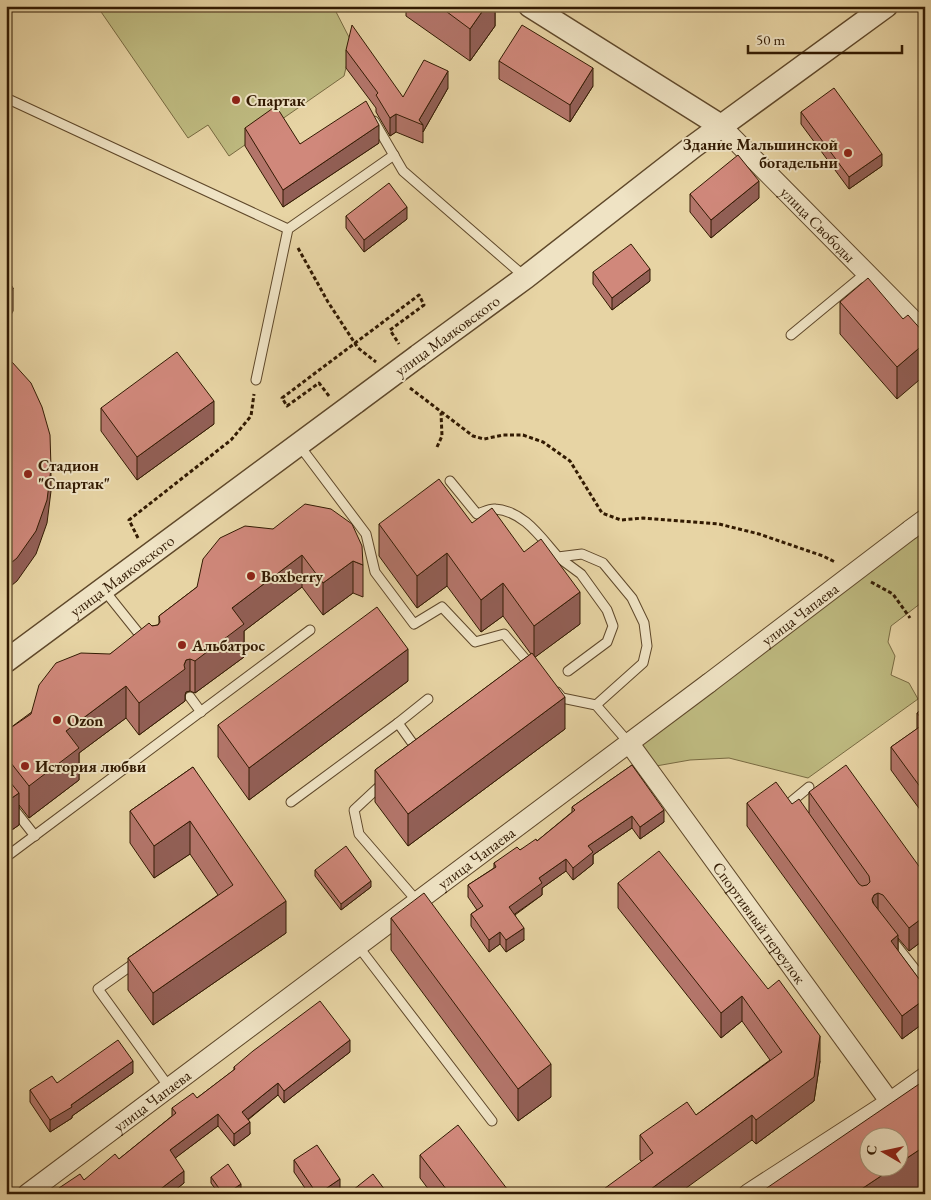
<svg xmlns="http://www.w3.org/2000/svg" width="931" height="1200" viewBox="0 0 931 1200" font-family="'EB Garamond',serif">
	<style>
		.green { fill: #beba80; stroke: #786a41 }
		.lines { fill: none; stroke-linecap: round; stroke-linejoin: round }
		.service-casing { stroke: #5f482a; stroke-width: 11 }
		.minor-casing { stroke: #5f482a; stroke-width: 21 }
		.tertiary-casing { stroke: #5f482a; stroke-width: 25 }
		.path { stroke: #321a02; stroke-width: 3; stroke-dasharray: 4 2.5; stroke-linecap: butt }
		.service { stroke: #efe3c4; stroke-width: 9 }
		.minor { stroke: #efe3c4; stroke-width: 19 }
		.tertiary { stroke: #efe3c4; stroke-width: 22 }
		.minor-bridge-casing { stroke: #5f482a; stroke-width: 21; stroke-linecap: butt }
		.tertiary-bridge-casing { stroke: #5f482a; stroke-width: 25; stroke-linecap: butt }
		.minor-bridge { stroke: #efe3c4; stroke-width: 19 }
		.tertiary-bridge { stroke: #efe3c4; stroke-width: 22 }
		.wall { fill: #b3756a; stroke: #321a02 }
		.shaded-wall { fill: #925f56; stroke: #321a02 }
		.building { fill: #d0887b; stroke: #321a02 }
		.poi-dot { fill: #8f2418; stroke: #efe3c4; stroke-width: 2 }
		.labels { text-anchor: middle; stroke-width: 4; stroke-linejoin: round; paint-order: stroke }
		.poi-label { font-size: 16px; font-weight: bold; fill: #321a02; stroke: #efe3c4; text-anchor: start }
		.street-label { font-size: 16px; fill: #321a02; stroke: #efe3c4 }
	</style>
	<rect width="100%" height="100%" fill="#e7d4a4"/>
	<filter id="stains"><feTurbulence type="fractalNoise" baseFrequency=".004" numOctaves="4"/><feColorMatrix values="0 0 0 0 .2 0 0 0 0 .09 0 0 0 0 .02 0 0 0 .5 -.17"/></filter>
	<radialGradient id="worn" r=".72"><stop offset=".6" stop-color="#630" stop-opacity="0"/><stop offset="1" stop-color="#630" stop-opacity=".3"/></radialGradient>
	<!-- green -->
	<g class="green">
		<path d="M97,6H333L352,43L344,76L229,156L208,125L188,138Z"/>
		<path d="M925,529V600L891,626L888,642L895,656L891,675L909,683L918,699L808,778L729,758L690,760L656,766L638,743Z"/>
	</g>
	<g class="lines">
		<!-- service casing -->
		<g class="service-casing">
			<g id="service">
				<path d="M6,98L288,229"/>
				<path d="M374,121L403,171L525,277"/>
				<path d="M791,335L866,273"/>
				<path d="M256,380L288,229L394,155"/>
				<path d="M299,445L366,534L375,572L414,624L442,607L475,642L504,634L532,667"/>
				<path d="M450,481L477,514C482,513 490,508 495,509C524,511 541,538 558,557L582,554L603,563L632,598L644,623L647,646L643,663L596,705"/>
				<path d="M558,557L581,574L607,610L613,626L607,642L568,671"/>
				<path d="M104,590L144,640"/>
				<path d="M557,692L562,698L596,705L629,743"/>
				<path d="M190,697L201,712"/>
				<path d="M418,751L398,723L428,699"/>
				<path d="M383,783L354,810L359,834L417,901"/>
				<path d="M6,799L35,836"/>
				<path d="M291,802L398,723"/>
				<path d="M800,812L792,801L809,787"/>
				<path d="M6,857L310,630"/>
				<path d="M892,940L918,973L925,968"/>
				<path d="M358,946L492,1121"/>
				<path d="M136,962L98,989L169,1087"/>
			</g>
		</g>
		<!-- minor casing -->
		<g class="minor-casing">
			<g id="minor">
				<path id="s1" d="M721,126L925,332"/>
				<path d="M910,530L925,519"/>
				<path id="s2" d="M629,743L890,1102"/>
				<path id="s3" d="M27,1194L709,683"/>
				<path d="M748,1194L890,1102L925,1077"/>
			</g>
		</g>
		<!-- tertiary casing -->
		<g class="tertiary-casing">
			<g id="tertiary">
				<path d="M530,6L721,126"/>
				<path d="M418,356L526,277L694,146L886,6"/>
				<path id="s4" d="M6,661L356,402"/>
			</g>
		</g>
		<!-- path -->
		<g class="path">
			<path d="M298,248L328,302L358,348L376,362"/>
			<path d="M410,388L473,436L484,439L503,435H523L543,442L570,461L602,513L621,520L643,518L719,524L759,534L823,556L835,562"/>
			<path d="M329,396L319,383L287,406L282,398L419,295L424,305L390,330L399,344"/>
			<path d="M437,447L442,436L441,413"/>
			<path d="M138,538L129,520L231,440L251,416L254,394"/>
			<path d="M871,582L893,594L910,618"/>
		</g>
		<!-- service -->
		<use href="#service" class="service"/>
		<!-- minor -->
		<use href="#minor" class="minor"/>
		<!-- tertiary -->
		<use href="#tertiary" class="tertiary"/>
		<!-- minor-bridge casing -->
		<g class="minor-bridge-casing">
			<g id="minor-bridge">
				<path id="s5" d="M709,683L910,530"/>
			</g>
		</g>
		<!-- tertiary-bridge casing -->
		<g class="tertiary-bridge-casing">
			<path id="tertiary-bridge" d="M356,402L418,356"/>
		</g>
		<!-- minor-bridge -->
		<use href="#minor-bridge" class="minor-bridge"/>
		<!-- tertiary-bridge -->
		<use href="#tertiary-bridge" class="tertiary-bridge"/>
	</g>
	<!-- wall -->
	<g class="wall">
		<path d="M406,6H495V26L470,61L406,16Z"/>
		<path d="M346,50L403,97L448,88L423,132V143L396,132L390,136L376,112V108L346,68Z"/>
		<path d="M499,61L593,86L570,122L499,79Z"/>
		<path d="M801,112L882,166L849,189L801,124Z"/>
		<path d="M925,114V144L921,139V116Z"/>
		<path d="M245,128L300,144L379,143L283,207L245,146Z"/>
		<path d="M690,194L759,198L711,238L690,212Z"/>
		<path d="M346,216L407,219L364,252L346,228Z"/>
		<path d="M593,272L650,281L612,310L593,284Z"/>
		<path d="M840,302L903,319L897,399L840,334Z"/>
		<path d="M101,408L214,424L137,480L101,431Z"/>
		<path d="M472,523L524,552L580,624L535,657L565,729L408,846L375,802V770L531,654L503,616L481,632L447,586L417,608L379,556V524Z"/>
		<path d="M273,529L363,565V597L353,593L323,615L302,587L244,631V657L195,693L190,691L186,692L185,695V701L139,735L126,718L79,753V780L29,818L19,805V825L6,834V731L110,654L152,626L158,625L159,623V616Z"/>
		<path d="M408,681L249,800L218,757V725Z"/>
		<path d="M925,707V808L921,811L891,770V747L917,729V713Z"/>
		<path d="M632,765L664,822L640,839L632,828L593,855V864L573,880L566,871L542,888V895L515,915L524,940L506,952L500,944L489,952L471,926V914L477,910L468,897V885L494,868V863L520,850L537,841L572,812V807Z"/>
		<path d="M193,767L286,933L153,1025L128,990V958L218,895L190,854L154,878L130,843V811Z"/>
		<path d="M809,792L921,869L925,866V939L909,951L898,938V951L925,987V1022L902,1039L747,826V803L809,813Z"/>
		<path d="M315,870L371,887L341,910L315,876Z"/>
		<path d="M618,883L820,1061L814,1101L756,1144L752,1140L641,1161L640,1160V1135L696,1115L770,1060L742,1021L721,1038L618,908Z"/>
		<path d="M391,918L551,1097L518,1121L391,950Z"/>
		<path d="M350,1052L284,1103L278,1095L248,1120L250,1134L234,1146L218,1126L175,1158L184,1183L170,1194H59V1188L84,1180L119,1159L172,1116V1108L197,1098L234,1070V1067Z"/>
		<path d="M133,1073L72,1116V1118L50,1132L30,1102V1090L57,1083Z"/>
		<path d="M420,1155L511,1194H432L420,1178Z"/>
		<path d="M294,1160L340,1191L336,1194H309L294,1172Z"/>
		<path d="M211,1177L241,1190L235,1194H219L211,1183Z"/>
	</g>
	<!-- shaded-wall -->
	<g class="shaded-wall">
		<path d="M486,6H495V26L470,61V29Z"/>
		<path d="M593,68V86L570,122V105Z"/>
		<path d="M448,71V88L423,132V125L419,120Z"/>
		<path d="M396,114V132L390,136V118Z"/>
		<path d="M379,125V143L283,207V190Z"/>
		<path d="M882,154V166L849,189V177Z"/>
		<path d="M759,181V198L711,238V220Z"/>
		<path d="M407,207V219L364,252V240Z"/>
		<path d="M650,269V281L612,310V298Z"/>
		<path d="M13,288V311L6,325V302Z"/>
		<path d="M925,343V375L897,399V367Z"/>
		<path d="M214,401V424L137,480V457Z"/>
		<path d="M51,468V491L47,523L36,554L17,581L6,590V567Z"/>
		<path d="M447,553V586L417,608V576Z"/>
		<path d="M302,555V587L244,631V657L195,693V661L232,608Z"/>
		<path d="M353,561V593L323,615V583Z"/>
		<path d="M503,583V616L481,632V600Z"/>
		<path d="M580,592V624L534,658V626Z"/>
		<path d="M408,649V681L249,800V768Z"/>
		<path d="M190,659V691L186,692L185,695V701L139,735V703L184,665L186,660Z"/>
		<path d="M126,686V718L79,753V780L29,818V786L66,731Z"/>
		<path d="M565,697V729L408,846V814Z"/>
		<path d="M925,785V808L921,811V788Z"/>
		<path d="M19,793V825L6,834V802Z"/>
		<path d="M664,810V822L640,839V827Z"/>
		<path d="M632,816V828L593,855V864L573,880V868L588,846Z"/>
		<path d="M190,821V854L154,878V846Z"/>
		<path d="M566,859V871L542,888V895L509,918V907L539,878Z"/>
		<path d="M371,881V887L341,910V904Z"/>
		<path d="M878,893V916L872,899L874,895Z"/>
		<path d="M286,901V933L153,1025V993Z"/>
		<path d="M925,916V939L909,951V928Z"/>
		<path d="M524,928V940L506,952V940Z"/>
		<path d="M500,932V944L489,952V940Z"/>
		<path d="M898,935V958L891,941Z"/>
		<path d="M742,996V1021L721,1038V1013Z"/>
		<path d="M925,999V1022L902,1039V1016Z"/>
		<path d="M820,1036V1061L814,1101L756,1144V1120Z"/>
		<path d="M350,1040V1052L284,1103V1091Z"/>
		<path d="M133,1061V1073L72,1116V1118L50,1132V1120Z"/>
		<path d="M551,1064V1097L518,1121V1089Z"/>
		<path d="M278,1083V1095L242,1124V1112Z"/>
		<path d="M218,1114V1126L170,1162V1150Z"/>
		<path d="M752,1115V1140L678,1194H644Z"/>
		<path d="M250,1122V1134L234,1146V1134Z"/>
		<path d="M925,1146V1194H854L893,1168H898V1164Z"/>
		<path d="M184,1171V1183L170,1194H154Z"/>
		<path d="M340,1179V1191L336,1194H318Z"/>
		<path d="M241,1184V1190L235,1194H226Z"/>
	</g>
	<!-- building -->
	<g class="building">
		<path d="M439,6H486L470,29Z"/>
		<path d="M352,25L403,97L424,60L448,71L419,120L423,125L396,114L390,118L376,95L378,93L346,50Z"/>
		<path d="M522,25L593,68L570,105L499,61Z"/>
		<path d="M834,88L882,154L849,177L801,112Z"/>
		<path d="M366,101L379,125L283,190L245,128L276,106L300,144Z"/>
		<path d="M925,114V121L921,116Z"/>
		<path d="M738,155L759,181L711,220L690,194Z"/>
		<path d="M389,183L407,207L364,240L346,216Z"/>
		<path d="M631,244L650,269L612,298L593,272Z"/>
		<path d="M6,276L13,288L6,302Z"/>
		<path d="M868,278L903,319L908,315L925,334V343L897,367L840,302Z"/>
		<path d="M177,352L214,401L137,457L101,408Z"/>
		<path d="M6,359L12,362L31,383L42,407L50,435L51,468L47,500L36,531L17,558L6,567Z"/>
		<path d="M439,479L472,523L492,508L524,552L541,539L580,592L534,626L503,583L481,600L447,553L417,576L379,524Z"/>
		<path d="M305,504L331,509L352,524L362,546L363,565L353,561L323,583L302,555L232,608L244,624L195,661L190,659L186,660L184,665L185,669L139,703L126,686L66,731L79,748L29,786L11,763L6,761V731L31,714L39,685L56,663L81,653L110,654L149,623L152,626L158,625L160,622L159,616L197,587L203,559L220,538L245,526L273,529Z"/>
		<path d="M377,607L408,649L249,768L218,725Z"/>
		<path d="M532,653L565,697L408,814L375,770Z"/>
		<path d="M925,707V785L921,788L891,747L925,723L917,713Z"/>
		<path d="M632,765L664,810L640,827L632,816L588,846L593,852L573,868L566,859L539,878L542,883L509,907L524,928L506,940L500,932L489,940L471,914L483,906L468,885L496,867L494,863L517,847L520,850L536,839L537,841L575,810L572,807Z"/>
		<path d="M846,765L921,869L925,866V916L909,928L883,895L878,893L874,895L872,899L873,903L898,935L891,941L925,987V999L902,1016L747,803L776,782L792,804L799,799L859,884L862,886L867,885L870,882L869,876L809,792Z"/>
		<path d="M193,767L286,901L153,993L128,958L233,885L190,821L154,846L130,811Z"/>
		<path d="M6,777L19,793L6,802Z"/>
		<path d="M346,846L371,881L341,904L315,870Z"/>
		<path d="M659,851L768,989L779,980L820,1036L814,1077L756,1120L752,1115L644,1194H597L653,1153L640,1135L687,1102L696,1115L782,1052L742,996L721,1013L618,883Z"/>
		<path d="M424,893L551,1064L518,1089L391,918Z"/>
		<path d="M320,1001L350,1040L284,1091L278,1083L242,1112L250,1122L234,1134L218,1114L170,1150L184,1171L154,1194H63L59,1188L80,1174L84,1180L115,1154L119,1159L176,1113L172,1108L193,1093L197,1098L235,1069L234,1067L253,1051Z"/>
		<path d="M118,1040L133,1061L71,1105L72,1107L50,1120L30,1090L52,1076L57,1083Z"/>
		<path d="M925,1080V1146L898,1164V1138H868V1168H893L854,1194H758Z"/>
		<path d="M458,1125L511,1194H450L420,1155Z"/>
		<path d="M317,1145L340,1179L318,1194H317L294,1160Z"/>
		<path d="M228,1164L241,1184L226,1194H223L211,1177Z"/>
		<path d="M373,1174L388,1194H348Z"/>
	</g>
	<!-- markers -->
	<g class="poi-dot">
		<circle cx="236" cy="100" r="5"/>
		<circle cx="848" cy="153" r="5"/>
		<circle cx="28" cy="474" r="5"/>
		<circle cx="251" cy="576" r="5"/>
		<circle cx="182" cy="645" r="5"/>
		<circle cx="57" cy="720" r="5"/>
		<circle cx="25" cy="766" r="5"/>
	</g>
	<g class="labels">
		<!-- poi labels -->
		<g class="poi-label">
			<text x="246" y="106">Спартак</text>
			<text x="838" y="150" text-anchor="end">Здание Мальшинской<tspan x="838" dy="18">богадельни</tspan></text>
			<text x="38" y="471">Стадион<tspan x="38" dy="18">"Спартак"</tspan></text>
			<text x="261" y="582">Boxberry</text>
			<text x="192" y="651">Альбатрос</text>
			<text x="67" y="726">Ozon</text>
			<text x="35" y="772">История любви</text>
		</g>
		<!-- street labels -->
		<g class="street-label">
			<text dy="6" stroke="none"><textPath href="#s1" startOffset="138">улица Свободы</textPath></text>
			<text transform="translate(447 335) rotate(-36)" y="6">улица Маяковского</text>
			<text dy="6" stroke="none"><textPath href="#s4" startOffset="144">улица Маяковского</textPath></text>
			<text dy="6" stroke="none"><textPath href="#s5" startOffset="114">улица Чапаева</textPath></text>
			<text dy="6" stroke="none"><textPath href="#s3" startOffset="561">улица Чапаева</textPath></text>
			<text dy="6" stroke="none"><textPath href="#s2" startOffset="222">Спортивный переулок</textPath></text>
			<text dy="6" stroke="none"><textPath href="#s3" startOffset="156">улица Чапаева</textPath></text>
		</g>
	</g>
	<!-- margin -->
	<rect width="931" height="1200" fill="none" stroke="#e7d4a4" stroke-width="25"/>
	<rect x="8" y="8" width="916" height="1185" fill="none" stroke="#321a02" stroke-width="2.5"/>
	<rect x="12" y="12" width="906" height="1175" fill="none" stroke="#321a02"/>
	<!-- north arrow -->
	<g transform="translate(884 1152) rotate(279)"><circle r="24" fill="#efe3c4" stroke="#a39376"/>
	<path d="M0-4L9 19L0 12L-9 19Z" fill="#8f2418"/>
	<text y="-8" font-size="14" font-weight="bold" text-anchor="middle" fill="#321a02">С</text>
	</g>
	<!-- scale -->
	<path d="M748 45v8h154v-8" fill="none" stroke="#321a02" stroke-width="2.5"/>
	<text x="756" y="45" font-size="15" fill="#321a02" stroke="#efe3c4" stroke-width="4" paint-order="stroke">50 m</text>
	<rect width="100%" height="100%" filter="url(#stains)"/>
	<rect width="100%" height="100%" fill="url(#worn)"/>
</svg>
